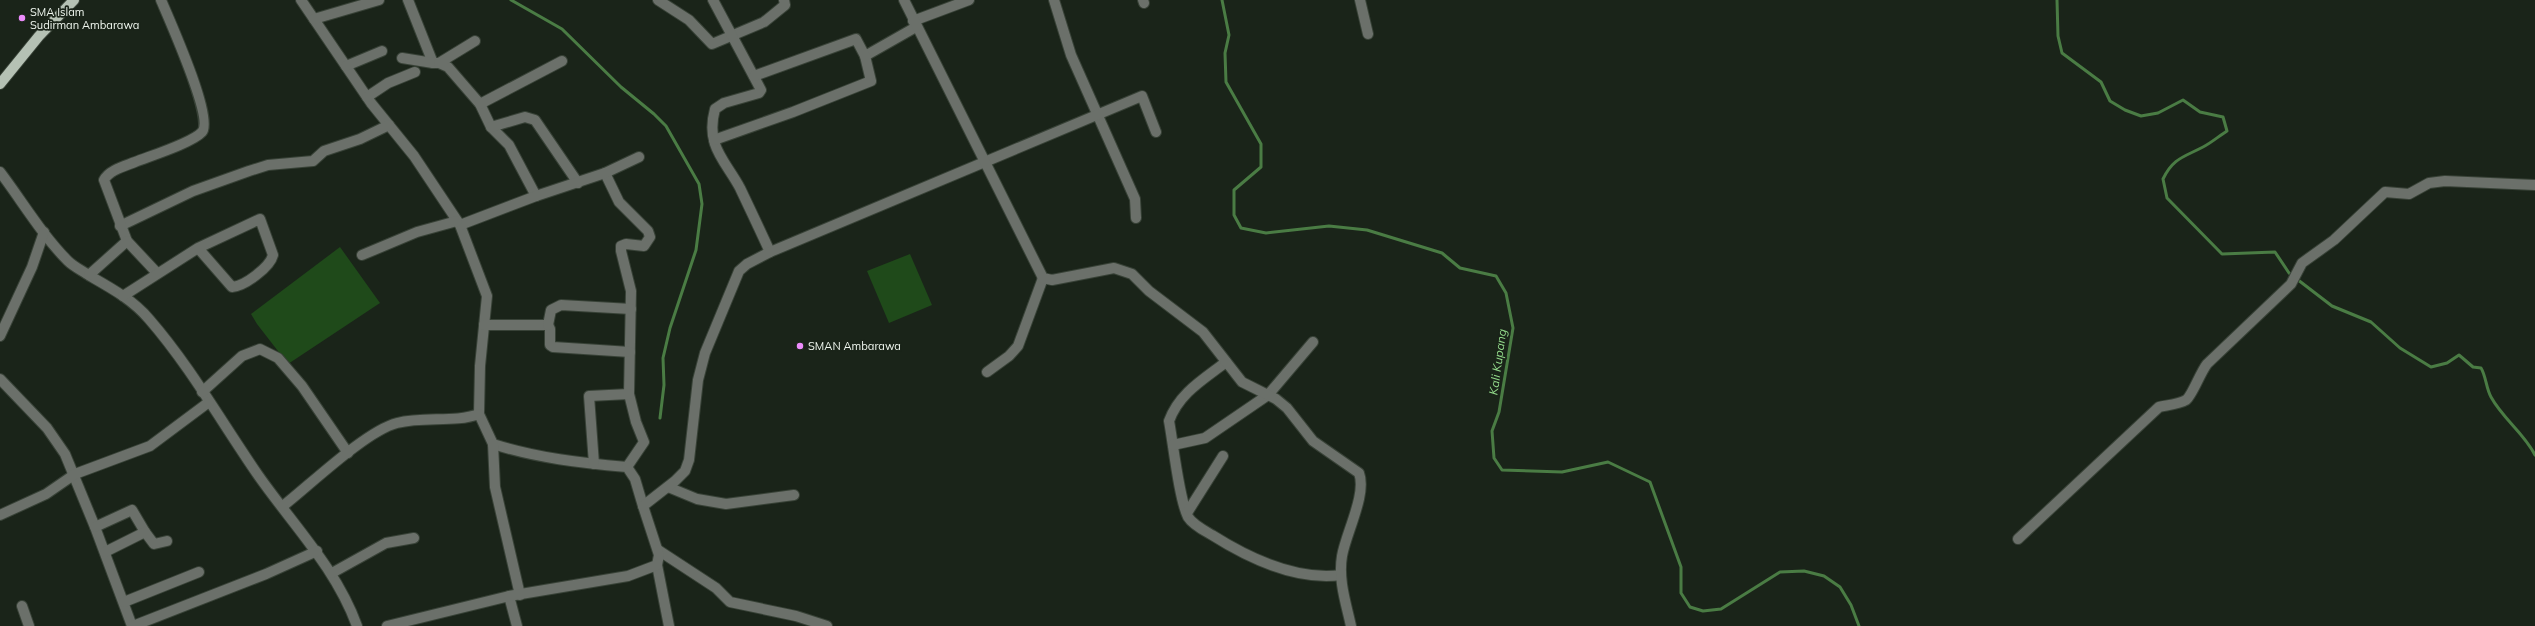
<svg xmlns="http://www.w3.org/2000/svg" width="2535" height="626" viewBox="0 0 2535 626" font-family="Mulish,sans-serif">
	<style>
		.green { fill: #1f4a1a }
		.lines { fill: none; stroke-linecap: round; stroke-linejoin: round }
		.stream { stroke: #4a7c44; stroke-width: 3 }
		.minor-casing { stroke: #384237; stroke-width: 12 }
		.tertiary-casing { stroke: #384237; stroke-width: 12 }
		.primary-casing { stroke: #384237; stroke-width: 12 }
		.minor { stroke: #6b706a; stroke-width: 10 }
		.tertiary { stroke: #6b706a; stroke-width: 10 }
		.primary { stroke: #b5c1b4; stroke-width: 10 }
		.poi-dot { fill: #ec8cfb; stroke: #1a2419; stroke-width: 1.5 }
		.labels { text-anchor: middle; stroke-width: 3.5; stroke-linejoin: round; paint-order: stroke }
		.poi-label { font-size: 11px; fill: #f0f7ef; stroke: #1a2419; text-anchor: start }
		.water-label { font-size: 12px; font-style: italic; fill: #92d98a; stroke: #1a2419 }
	</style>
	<rect width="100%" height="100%" fill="#1a2419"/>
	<!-- green -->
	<g class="green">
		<path d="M340,247L380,303L288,364L257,324L251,314Z"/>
		<path d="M910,254L932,305L889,323L867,271Z"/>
	</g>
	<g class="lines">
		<!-- stream -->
		<g class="stream">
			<path d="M511,0L562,29L621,87L654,114L666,126L699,184L702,204L696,250L670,328L663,358L664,385L660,418"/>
			<path d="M1222,0L1229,35L1225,53L1226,82L1261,144V167L1234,190V215L1241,228L1266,233L1329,226L1367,230L1442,253L1460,268L1496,276L1506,293L1513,328L1499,412L1492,431L1494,458L1502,470L1562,472L1608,462L1650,482L1681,567V593L1690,607L1703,611L1721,609L1780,572L1804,571L1824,576L1840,587L1851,605L1859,626"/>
			<path d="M2057,0L2058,36L2062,53L2101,82L2110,101L2125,110L2141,116L2158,113L2183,100L2200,112L2223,117L2227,131C2219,136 2211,143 2203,147C2184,157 2173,158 2163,179L2167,198L2222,254L2275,252L2289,273L2332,306L2371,322L2400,348L2431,367L2447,363L2459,355L2473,367L2481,368C2486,376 2486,388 2491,397C2503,419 2524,433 2535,455"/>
		</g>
		<!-- minor casing -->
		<g class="minor-casing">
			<g id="minor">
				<path d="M301,0L371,103L414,156L460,225L487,296L480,366L479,414L493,444C537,458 581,463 627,467L635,479L643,506"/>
				<path d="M408,0L433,63H439L448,67L480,104L491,127L509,145L536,196"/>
				<path d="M658,0L689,20L712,44L764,22L785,5L784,0"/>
				<path d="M713,0L761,90L759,93L724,103L715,109C705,146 725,160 740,188C750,209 760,230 770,252"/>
				<path d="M1054,0L1071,55L1135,199L1136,218"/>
				<path d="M1143,0L1144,3"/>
				<path d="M1360,0L1368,34"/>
				<path d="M314,19L379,0"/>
				<path d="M913,21L969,0"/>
				<path d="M865,56L916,27"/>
				<path d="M402,58L433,63"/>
				<path d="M439,63L475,41"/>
				<path d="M346,66L382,51"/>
				<path d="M367,97L388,83L415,72"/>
				<path d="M480,104L562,61"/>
				<path d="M491,127L525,117L535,120L578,183"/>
				<path d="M714,140L793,112L871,81L865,56L856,39L754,76"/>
				<path d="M0,172C22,201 42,235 68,261C74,267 83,271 90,276C111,288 133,300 149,319C190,366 222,423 258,475C293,525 336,568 357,626"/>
				<path d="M605,173L619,202L648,231L650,237L644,246L626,244L621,246V251L631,291L629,394L636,422L644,442L627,467"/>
				<path d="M460,225L536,196L605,173L639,157"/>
				<path d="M120,226L193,191L249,171L268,165L313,161L324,151L360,139L389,125"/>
				<path d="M362,255L417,232L457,221"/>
				<path d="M157,273L127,241L104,180C109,170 125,166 135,162C150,156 192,143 202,132C214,119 169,19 161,0"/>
				<path d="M89,275L127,241"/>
				<path d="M123,296L198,248L260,219L273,255C270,267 245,286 232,287L198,248"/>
				<path d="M484,325H548L550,329V345L553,347L630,352"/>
				<path d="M548,325L551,310L561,305L631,309"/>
				<path d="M0,336L32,267L44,232"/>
				<path d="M1226,362C1204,379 1179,393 1169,421C1173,442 1179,499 1188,517C1193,525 1205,531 1212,535C1250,559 1296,581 1341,575"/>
				<path d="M987,372L1009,356L1018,346L1043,278"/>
				<path d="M0,379L47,428L65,454L95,527L132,626"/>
				<path d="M202,392L242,356L260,349L278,358L302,386L348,453"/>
				<path d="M493,444L495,487L520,595"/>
				<path d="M1173,445L1205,438L1268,395L1313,342"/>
				<path d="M594,464L589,396L629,394"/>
				<path d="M668,487L697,499L726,504L794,495"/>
				<path d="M283,506C311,484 366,431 397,423C425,416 454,423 479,414"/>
				<path d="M1187,513L1223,456"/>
				<path d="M0,515L46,494L75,474L150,446L209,402"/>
				<path d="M95,527L132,510L145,532"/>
				<path d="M2018,539L2159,407C2168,405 2179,404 2186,400C2192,396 2200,373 2207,364L2291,284L2302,263L2334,240L2385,192L2409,194L2429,183L2445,181L2535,185"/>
				<path d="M658,550L716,588L730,602L796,616L827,626"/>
				<path d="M105,552L145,532L154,544L167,541"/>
				<path d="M657,565L669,626"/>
				<path d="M332,573L386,543L414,538"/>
				<path d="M509,596L517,626"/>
				<path d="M124,602L199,572"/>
				<path d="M22,606L29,626"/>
				<path d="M133,626L266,574L317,551"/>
				<path d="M387,626L509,596L628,576L657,565L659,555L643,506L675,481L685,471L689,460L698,380L705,353L739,271L747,264L770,252L1142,96L1156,132"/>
			</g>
		</g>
		<!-- tertiary casing -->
		<g class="tertiary-casing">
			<path id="tertiary" d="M904,0L1043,278L1052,280L1114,268L1132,274L1149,291L1203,332L1242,382L1276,399L1287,408L1313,441L1359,473C1367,494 1346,533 1342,556C1338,580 1346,603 1351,626"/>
		</g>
		<!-- primary casing -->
		<g class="primary-casing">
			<path id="primary" d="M0,84L39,36L74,0"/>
		</g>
		<!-- minor -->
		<use href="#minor" class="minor"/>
		<!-- tertiary -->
		<use href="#tertiary" class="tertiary"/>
		<!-- primary -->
		<use href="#primary" class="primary"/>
	</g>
	<!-- markers -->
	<g class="poi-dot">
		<circle cx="22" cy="18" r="4"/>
		<circle cx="800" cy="346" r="4"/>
	</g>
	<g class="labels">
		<!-- poi labels -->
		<g class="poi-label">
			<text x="30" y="16">SMA Islam<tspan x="30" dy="13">Sudirman Ambarawa</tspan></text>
			<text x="808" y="350">SMAN Ambarawa</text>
		</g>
		<!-- water labels -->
		<g class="water-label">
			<text transform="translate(1498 362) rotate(-82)" y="4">Kali Kupang</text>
		</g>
	</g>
</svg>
